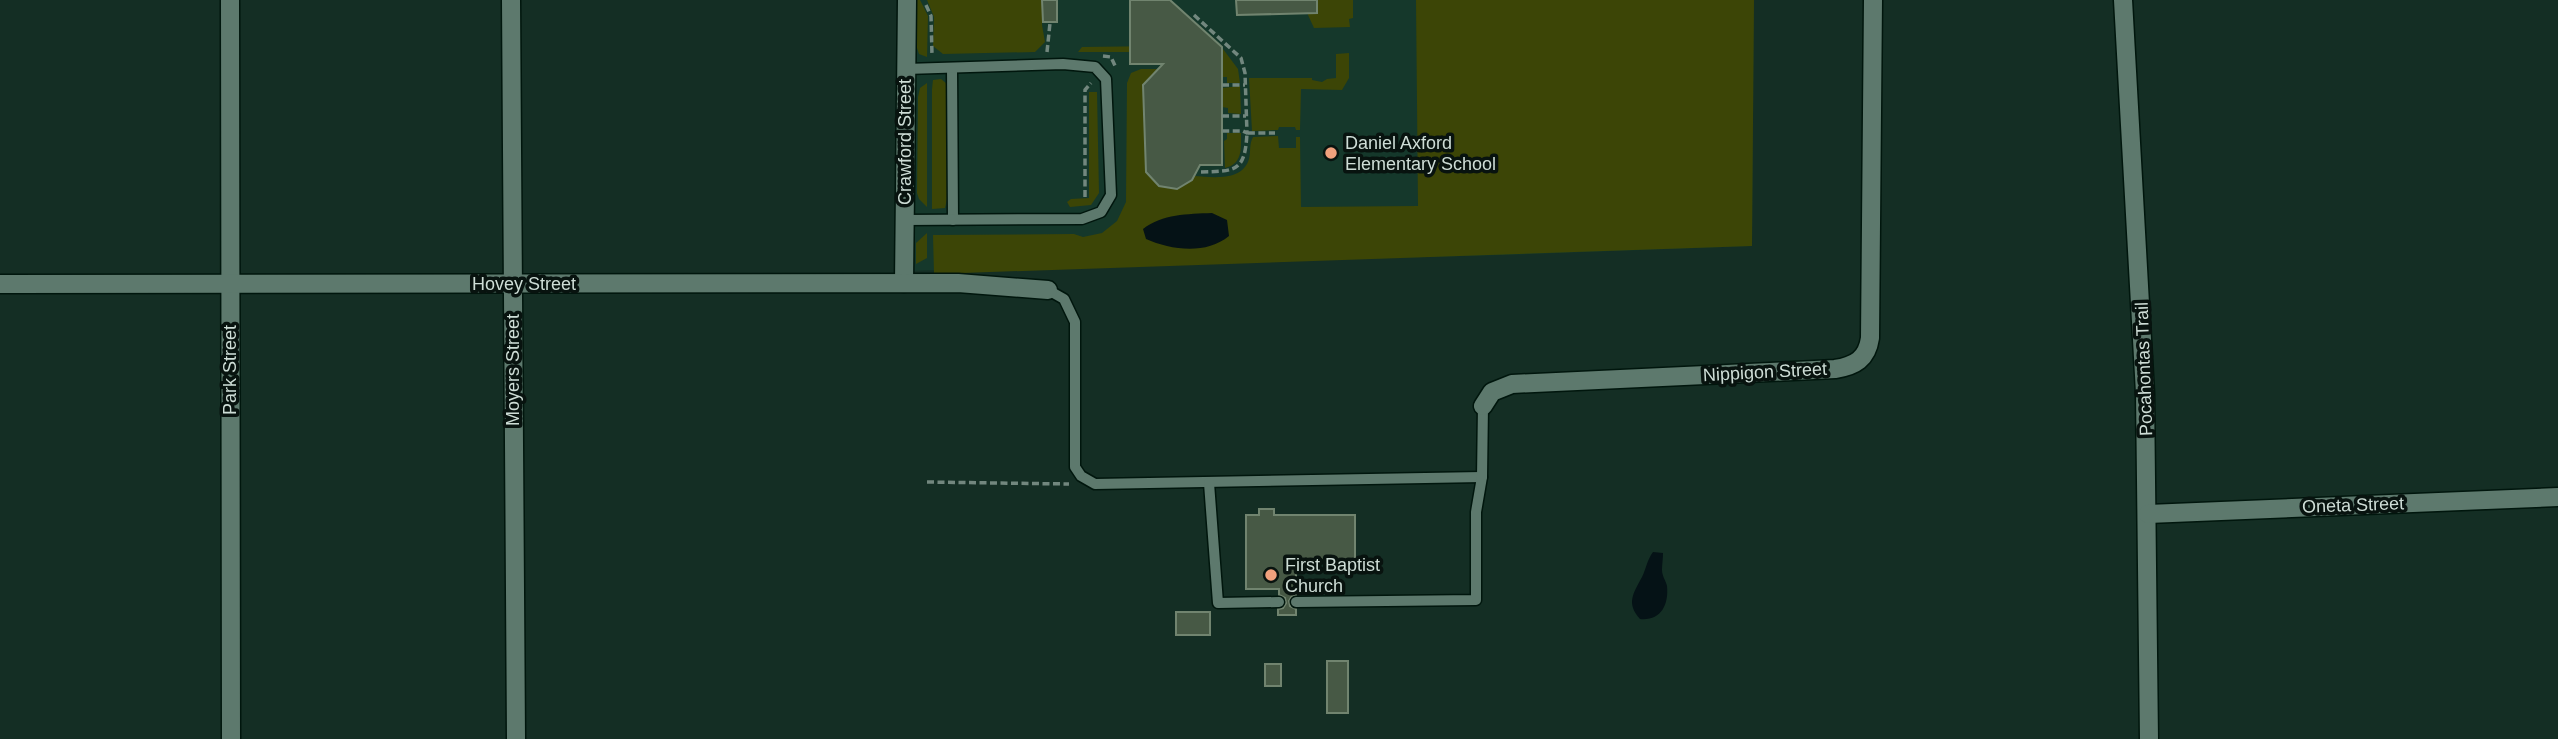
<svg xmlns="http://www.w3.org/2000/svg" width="2558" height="739" viewBox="0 0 2558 739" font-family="Helvetica,sans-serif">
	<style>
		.built { fill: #15382b }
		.green { fill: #3c4506 }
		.water { fill: #051216 }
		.building { fill: #475945; stroke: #71846f; stroke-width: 2 }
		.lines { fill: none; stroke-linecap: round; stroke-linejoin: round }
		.service-casing { stroke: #00160d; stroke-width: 13 }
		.minor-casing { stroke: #00160d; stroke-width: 21 }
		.path { stroke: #72877e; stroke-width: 3.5; stroke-dasharray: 7 3.5; stroke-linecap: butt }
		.service { stroke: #5d796d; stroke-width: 10 }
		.minor { stroke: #5d796d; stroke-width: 18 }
		.poi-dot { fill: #f1a17d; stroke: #08130f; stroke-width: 2.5 }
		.labels { text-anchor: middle; stroke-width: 7; stroke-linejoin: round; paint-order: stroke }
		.street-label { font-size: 18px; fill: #ceddd6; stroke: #08130f }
		.poi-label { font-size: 18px; fill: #ceddd6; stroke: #08130f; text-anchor: start }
	</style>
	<rect width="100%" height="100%" fill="#142e24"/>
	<!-- built -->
	<path class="built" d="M913,0H1754L1752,246L1503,255L905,271Z"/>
	<!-- green -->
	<g class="green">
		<path d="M916,0H920L928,16L927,57L919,54L916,45Z"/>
		<path d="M927,0H1042V25L1045,42L1035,52L943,54L933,46L934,17Z"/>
		<path d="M1309,0H1353V18L1349,19L1350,27L1314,28L1308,15Z"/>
		<path d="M1416,0H1754L1752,246L934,274L933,235L1074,234L1083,237L1102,233L1117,221L1126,202L1127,83L1131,73L1141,69H1158L1146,172C1158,190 1180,196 1194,176C1212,177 1242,182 1249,159C1251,151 1249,144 1253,137L1278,136L1279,148H1296V137H1300L1301,207L1418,206Z"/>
		<path d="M1162,46V52H1078L1082,47Z"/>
		<path d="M1223,49L1238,69L1240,83H1227V77H1222Z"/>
		<path d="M1349,53V78L1342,90L1301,89L1300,130H1296L1295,127H1279L1278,130L1252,131L1249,78H1312V80L1322,82L1327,79L1336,78V54Z"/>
		<path d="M941,79L947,84V199L945,208L932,209V89L933,80Z"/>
		<path d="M927,83V207L919,199L917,193L918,97L920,88Z"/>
		<path d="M1240,86L1241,114L1228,113V108L1222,107V88Z"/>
		<path d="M1089,92H1097L1099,193L1091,205L1070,207L1067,202L1071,199L1089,198Z"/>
		<path d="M1227,133H1241C1241,148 1243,164 1225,168L1224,141L1227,139Z"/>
		<path d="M927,233V258L916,264V243Z"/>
	</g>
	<!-- water -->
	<g class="water">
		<path d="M1212,213L1227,220L1229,236C1206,255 1171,250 1146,239L1143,229C1163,214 1187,214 1212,213Z"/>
		<path d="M1653,552L1663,553C1663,559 1662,564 1662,570C1662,576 1666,581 1667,586C1669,606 1660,621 1640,619C1626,603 1633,594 1642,577C1646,569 1647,560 1653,552Z"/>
	</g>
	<!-- building -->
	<g class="building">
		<path d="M1042,0H1057V22H1043Z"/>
		<path d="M1130,0H1170L1222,47V165H1200L1192,180L1177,189L1159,186L1146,172L1143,85L1163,64H1130Z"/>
		<path d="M1236,0H1317V13L1237,15Z"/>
		<path d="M1259,509H1274V515H1355V561H1296V595L1292,596L1289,601L1290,606L1296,609V615H1278V609L1283,608L1286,603L1285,598L1279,595V589H1246V515H1259Z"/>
		<rect x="1176" y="612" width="34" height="23"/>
		<rect x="1327" y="661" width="21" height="52"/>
		<rect x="1265" y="664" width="16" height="22"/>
	</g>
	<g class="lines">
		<!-- service casing -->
		<g class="service-casing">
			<g id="service">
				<path d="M952,68L953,220"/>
				<path d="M905,220L1082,219L1101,212L1111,195L1106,79L1095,67L1063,64L906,69"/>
				<path d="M1048,290L1064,299L1075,322V467L1081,476L1095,484L1482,477"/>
				<path d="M1209,483L1218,603L1279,602"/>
				<path d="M1296,602L1476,600V512L1482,477L1483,406"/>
			</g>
		</g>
		<!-- minor casing -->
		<g class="minor-casing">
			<g id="minor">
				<path d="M230,0L231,739"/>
				<path d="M511,0L516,739"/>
				<path d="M2123,0L2145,393L2149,739"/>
				<path d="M904,283L907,0"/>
				<path d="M0,284L958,283L1048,290"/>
				<path d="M1483,406L1492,392L1512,384L1835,369C1855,366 1867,359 1870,338L1873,0"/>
				<path d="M2148,514L2558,497"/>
			</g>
		</g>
		<!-- path -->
		<g class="path">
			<path d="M926,5L931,16L932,55"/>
			<path d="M1194,15L1241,58L1245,73L1247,133L1243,131H1222"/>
			<path d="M1047,52L1050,23"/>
			<path d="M1103,56L1111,57L1116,68"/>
			<path d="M1222,85H1245"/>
			<path d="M1222,116H1246"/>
			<path d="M1201,172C1236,171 1245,172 1247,133H1275"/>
			<path d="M1085,197V90L1091,83"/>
			<path d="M927,482L1069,484"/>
		</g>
		<!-- service -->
		<use href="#service" class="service"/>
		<!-- minor -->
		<use href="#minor" class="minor"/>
	</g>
	<!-- markers -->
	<g class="poi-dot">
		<circle cx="1331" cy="153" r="7"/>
		<circle cx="1271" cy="575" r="7"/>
	</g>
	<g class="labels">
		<!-- street labels -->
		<g class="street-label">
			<text transform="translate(905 142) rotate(-90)" y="6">Crawford Street</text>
			<text x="524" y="290">Hovey Street</text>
			<text transform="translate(2144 369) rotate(-92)" y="6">Pocahontas Trail</text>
			<text transform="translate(230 370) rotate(-90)" y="6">Park Street</text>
			<text transform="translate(513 370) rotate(-90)" y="6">Moyers Street</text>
			<text transform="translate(1765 372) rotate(-3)" y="6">Nippigon Street</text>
			<text transform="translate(2353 505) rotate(-2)" y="6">Oneta Street</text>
		</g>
		<!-- poi labels -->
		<g class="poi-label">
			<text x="1345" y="149">Daniel Axford<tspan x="1345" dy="21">Elementary School</tspan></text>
			<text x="1285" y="571">First Baptist<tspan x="1285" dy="21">Church</tspan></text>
		</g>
	</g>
</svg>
